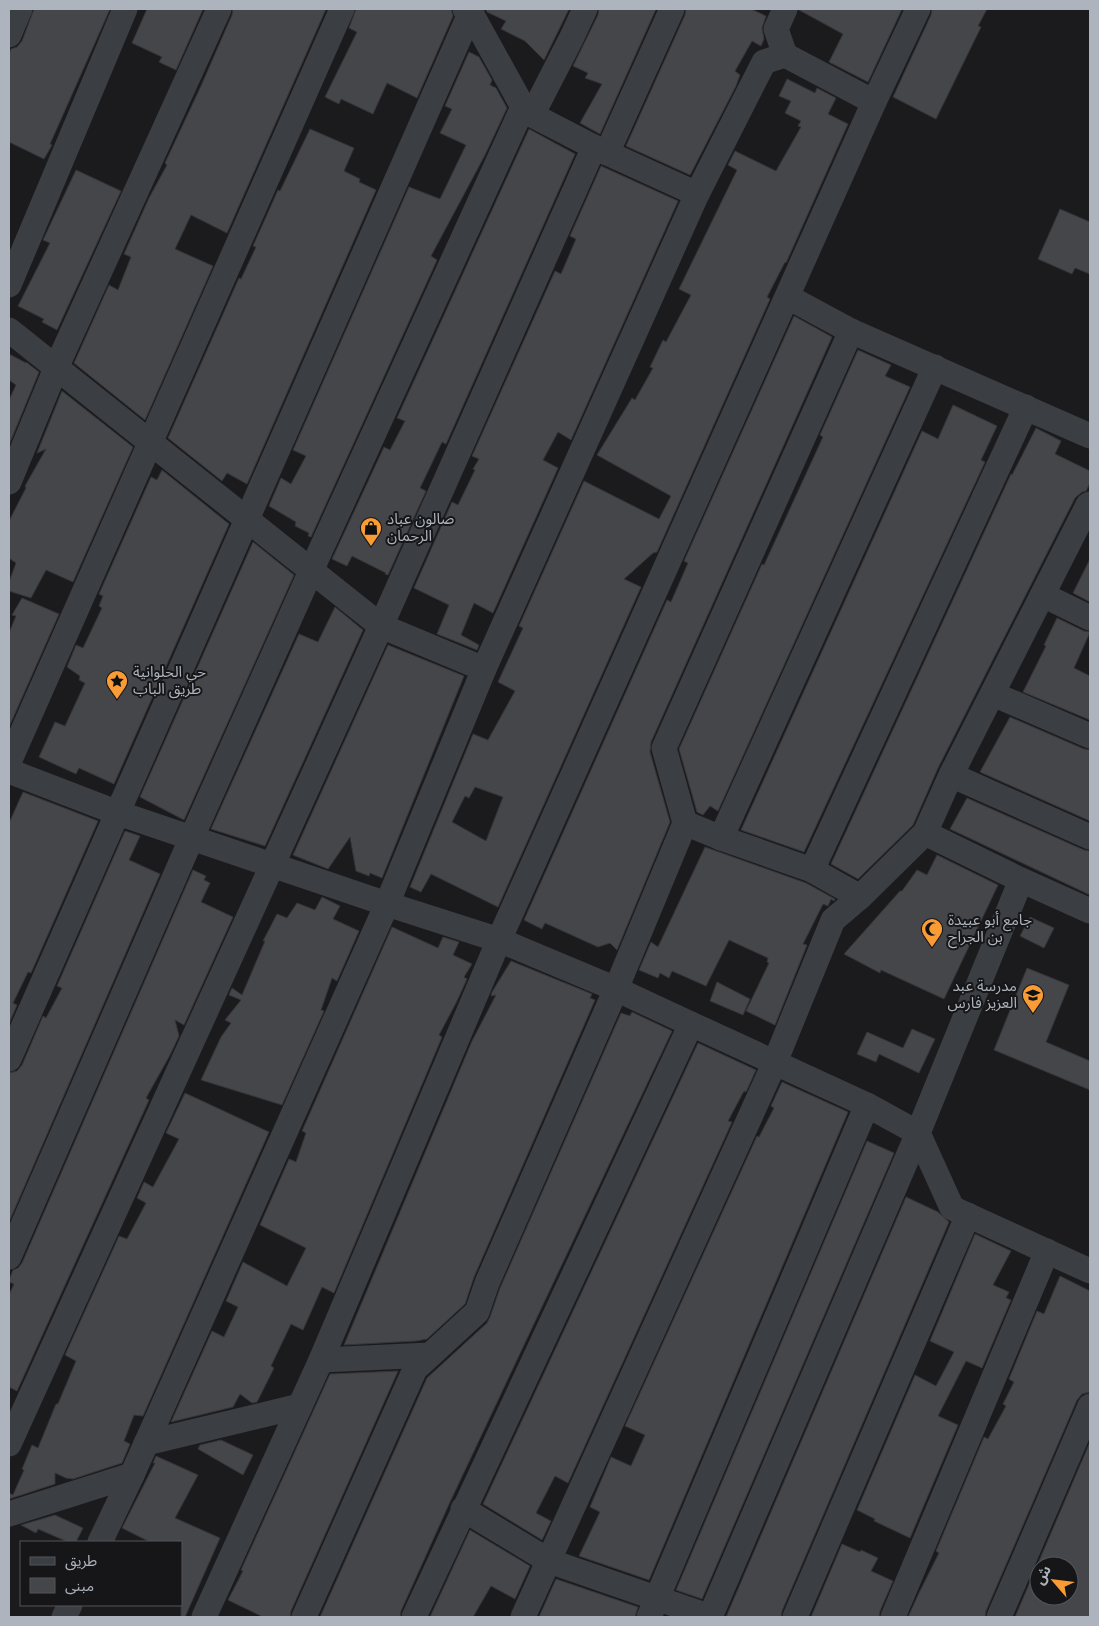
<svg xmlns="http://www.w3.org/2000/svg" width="1099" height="1626" viewBox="0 0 1099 1626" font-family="'DM Sans','Noto Sans Arabic',sans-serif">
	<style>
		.building { fill: #45464a; stroke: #353539; fill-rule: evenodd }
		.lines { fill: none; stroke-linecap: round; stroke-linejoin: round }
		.minor { stroke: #3b3e42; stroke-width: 25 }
		.labels { text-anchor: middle; stroke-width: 4; stroke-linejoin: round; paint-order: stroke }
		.poi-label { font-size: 15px; fill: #adb4bd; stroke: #161618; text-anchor: start }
	</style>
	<rect width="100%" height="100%" fill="#1b1b1d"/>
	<!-- building -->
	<g class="building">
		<path d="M34,9H110L50,144L52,145L44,159L9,142V54L11,49L17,47L22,41Z"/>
		<path d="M147,9H203L176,70L159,62L162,57L132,43Z"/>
		<path d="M233,9H326L227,233L191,215L175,249L213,266L145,420L74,363L109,285L118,290L131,257L124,254L149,198L167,165L165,163L201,86L232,15Z"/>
		<path d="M356,9H451L453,16L417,98L387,83L373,114L341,99L339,104L325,97L357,32L349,28Z"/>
		<path d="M486,9H569L544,60L525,41L501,29L506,21L487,12Z"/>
		<path d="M599,9H656L600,134L580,123L602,84L585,78L588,73L573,66L598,15Z"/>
		<path d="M686,9H751L766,16L762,28L764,39L761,46L752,41L735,71L740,75L736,86L690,175L626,146L685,15Z"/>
		<path d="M799,9H902L868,82L829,62L843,34L799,10Z"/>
		<path d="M932,9H987L978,26L981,27L936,119L893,97L931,15Z"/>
		<path d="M469,52L479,57L492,80L490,85L496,88L507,108L485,155L431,256L437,260L311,537L308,536L309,533L295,526L296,522L269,506L281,478L291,484L306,456L293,450L409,187L440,199L466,145L440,133L452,109L445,106Z"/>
		<path d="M787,79L815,93L817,88L836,98L828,114L848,124L786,263L785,262L767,297L770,299L657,552L653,553L624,579L641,587L498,907L431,874L421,892L410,887L473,734L488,740L515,691L498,682L523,628L519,626L584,481L659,519L671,496L597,455L632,398L635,400L653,368L650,367L663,340L666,342L691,295L679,289L737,170L728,165L735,151L776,171L801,127L798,126L801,121L785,113L791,101L779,96ZM475,787L503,797L486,841L452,822L465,796L469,798Z"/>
		<path d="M310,129L354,148L344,171L360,179L359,182L376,190L247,484L227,473L222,481L168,438L239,278L241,279L256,247L253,246L278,190L280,191Z"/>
		<path d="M529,129L575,154L446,444L442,442L420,488L426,491L388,575L385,574L386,573L352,556L347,566L332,559L384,447L390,450L405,421L397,418Z"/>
		<path d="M601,166L678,201L571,440L558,432L543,460L558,468L493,613L474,603L461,635L479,645L477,650L437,634L449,605L414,588L452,502L458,505L475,470L473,469L479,459L472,456L555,271L561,274L576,239L570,236Z"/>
		<path d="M76,170L121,191L57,330L42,322L44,319L18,306L50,243L43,240Z"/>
		<path d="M1060,209L1090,222V274L1075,268L1072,274L1038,259Z"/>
		<path d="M794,316L832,337L651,742L650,752L670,822L617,950L610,943L598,947L545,923L542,929L524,920L667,600L671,602L688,563L684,561Z"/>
		<path d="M858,350L891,365L885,376L910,387L718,811L710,806L703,815L697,812L679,749L762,564L764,565L823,437L820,435Z"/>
		<path d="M9,354L26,363V362L39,372L9,445V400L16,385L9,380Z"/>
		<path d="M62,391L133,447L73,582L46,570L31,598L9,591V582L16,563L9,558V521L26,488L25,486L46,449L37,453Z"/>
		<path d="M953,405L997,426L981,460L985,462L804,852L741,830L922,431L938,439Z"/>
		<path d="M1036,428L1061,441L1055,454L1090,471V483L1086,491L1082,492L1075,498L938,768L913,825L858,879L831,864L1011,474L1012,475Z"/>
		<path d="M162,470L229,524L114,784L79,768L76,774L39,757L55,722L65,726L85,683L79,680L80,676L67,667L76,645L83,648L102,608L99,606L103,596L99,594L151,477L157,480Z"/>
		<path d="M253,542L294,575L184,820L140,797Z"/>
		<path d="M1090,559V602L1073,593Z"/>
		<path d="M22,598L59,614L9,727V633L16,616L12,615Z"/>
		<path d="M335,607L363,630L265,846L211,829L299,634L318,642Z"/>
		<path d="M1057,618L1084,631L1090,632L1074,668L1090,676V720L1023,692L1046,646L1044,645Z"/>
		<path d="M388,645L464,676L382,878L370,873L369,876L356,871L350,837L328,869L293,855Z"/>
		<path d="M1010,717L1084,749L1090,750V821L980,772Z"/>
		<path d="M23,792L98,821L31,973L28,972L13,1003L17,1005L9,1024V823Z"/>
		<path d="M967,798L1084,850L1090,851V895L950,829Z"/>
		<path d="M125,831L140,836L129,860L160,874L9,1222V1073L17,1071L22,1065L43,1016L46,1018L62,988L57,986Z"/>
		<path d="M705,847L806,883L835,899L834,901L831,899L828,906L823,904L803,944L807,945L775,1025L746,1011L769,963L767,962L768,958L729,940L706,986L672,971L669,978L660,973L658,978L639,970L651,942L658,947Z"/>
		<path d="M937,855L998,885L944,999L881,970L880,973L844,954L900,891H902L917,870L927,875Z"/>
		<path d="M193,870L206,876L204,880L210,883L201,902L233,917L184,1025L175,1020L179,1036L170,1055L146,1098L149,1100L17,1391L9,1387V1295L14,1284L9,1282V1280L13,1270L18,1268L22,1263Z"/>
		<path d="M322,897L340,906L333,919L359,931L337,981L332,978L321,1010L324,1011L282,1105L201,1080L221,1037L231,1023L225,1020L241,1000L229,995L232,988L242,995L265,941H263L277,914L287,918L297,903L315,910Z"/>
		<path d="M1030,917L1054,928L1044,948L1020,936Z"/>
		<path d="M392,927L438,948L443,937L459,942L453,955L472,964L464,977L467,979L456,1003L439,1035L442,1037L334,1293L322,1287L303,1330L291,1324L271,1366L274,1368L257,1402L252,1403L240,1394L233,1407L171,1422L212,1331L224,1337L238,1307L226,1301L243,1262L287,1286L306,1248L260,1225L289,1159L296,1162L306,1133L302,1131Z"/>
		<path d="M511,961L592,994L590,998L595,1000L474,1277L465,1304L427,1339L416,1341L344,1345L472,1041L496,995L491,996L492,992Z"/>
		<path d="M1027,968L1069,985L1046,1042L1090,1061V1090L994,1050Z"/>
		<path d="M717,982L750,999L743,1015L710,1001Z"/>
		<path d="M632,1012L672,1031L450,1502L401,1611L400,1617H320L427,1378L487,1323L490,1317L500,1288L621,1013L630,1016Z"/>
		<path d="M912,1029L935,1039L919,1073L879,1054L876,1062L857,1054L867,1032L903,1048Z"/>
		<path d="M698,1043L756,1070L746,1092L744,1091L728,1121L732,1122L568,1483L555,1476L536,1513L551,1521L542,1540L483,1504Z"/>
		<path d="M782,1082L848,1112L649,1580L579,1556L600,1512L590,1507L611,1457L631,1466L645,1435L625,1426L757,1136L759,1137L774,1108L771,1106Z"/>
		<path d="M185,1093L269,1132L143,1416L134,1415L124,1441L130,1444L122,1463L73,1479L66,1478L55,1473V1484L9,1499V1493L13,1495L24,1470L22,1469L32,1445L38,1448L56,1404H58L76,1361L65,1355L119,1236L127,1239L146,1203L137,1198L144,1182L153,1187L179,1139L166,1133Z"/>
		<path d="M867,1141L894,1153L702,1599L676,1590Z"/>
		<path d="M906,1197L938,1212L949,1222L782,1611L781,1617H726Z"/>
		<path d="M975,1234L1011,1251L993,1285L1009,1292L1006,1298L1011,1300L982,1368L966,1361L938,1416L958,1425L910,1538L874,1521L875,1519L857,1510L915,1375L936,1386L954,1352L930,1341Z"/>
		<path d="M1060,1276L1090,1291V1392L1082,1394L1077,1400L986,1611L985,1617H908L919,1593L939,1553L936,1551L984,1437L988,1439L1006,1406L1003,1404L1014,1382L1009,1379L1037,1311L1044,1314Z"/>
		<path d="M398,1371L291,1611L290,1617H263L228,1600L243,1571L241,1570L330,1374Z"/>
		<path d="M221,1440L253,1455L243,1475L198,1449L200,1445Z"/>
		<path d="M1090,1442V1617H1015ZM1039,1566H1069V1596H1039Z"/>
		<path d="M156,1456L198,1475L175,1518L220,1538L185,1617H181V1542H150L122,1528L155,1463H153Z"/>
		<path d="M55,1515L83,1528L76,1542H68L38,1529L36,1533L21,1525Z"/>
		<path d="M470,1530L530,1566L515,1599L491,1586L473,1617H430Z"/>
		<path d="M842,1544L860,1552L861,1550L878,1558L871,1571L893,1581L880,1611L879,1617H811Z"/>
		<path d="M556,1579L638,1607L635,1617H539Z"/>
	</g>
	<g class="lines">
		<!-- minor -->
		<g class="minor">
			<path d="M465,9L471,13L523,107L532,115L594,147L697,194"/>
			<path d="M9,35L20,9"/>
			<path d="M785,55L874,102"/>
			<path d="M532,115L571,39L585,9"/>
			<path d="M607,153L672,9"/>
			<path d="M9,285L125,9"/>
			<path d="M788,297L851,331L1090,436"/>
			<path d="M9,330L381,626L484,669"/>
			<path d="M9,482L56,368L219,9"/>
			<path d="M1043,595L1090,618"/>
			<path d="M993,694L1090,736"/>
			<path d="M9,762L342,9"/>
			<path d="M9,771L118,813L387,904L499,940L616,989L691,1024L867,1105L918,1133L952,1208L1090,1271"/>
			<path d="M951,775L1090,837"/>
			<path d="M685,823L721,838L812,870L860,897"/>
			<path d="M925,833L1021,880L1090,911"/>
			<path d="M721,838L935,367"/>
			<path d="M812,870L1026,407"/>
			<path d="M9,1059L472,9"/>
			<path d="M9,1257L192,837L311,571L523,107"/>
			<path d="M321,1360L430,1355"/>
			<path d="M146,1443L300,1406"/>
			<path d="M9,1444L381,626L594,147"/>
			<path d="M463,1509L549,1561L711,1617"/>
			<path d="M9,1514L132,1475"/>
			<path d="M100,1542L132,1475L387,904L484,669L697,194L764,62L785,55L776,29L785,9"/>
			<path d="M64,1617L70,1605"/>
			<path d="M204,1617L321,1360L499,940L874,102L918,9"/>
			<path d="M304,1617L415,1369L477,1312L487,1283L616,989L685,823L664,748L851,331"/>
			<path d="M414,1617L691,1024"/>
			<path d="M523,1617L775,1062L833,920L860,897L925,833L951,775L1088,505L1090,504"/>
			<path d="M649,1617L867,1105"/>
			<path d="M710,1617L918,1133L1021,880"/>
			<path d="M795,1617L968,1215"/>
			<path d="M893,1617L1047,1251"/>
			<path d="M999,1617L1090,1406"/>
		</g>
	</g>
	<!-- icons -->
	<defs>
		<g id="shop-pin" transform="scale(1.125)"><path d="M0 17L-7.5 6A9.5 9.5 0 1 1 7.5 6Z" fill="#fa9c36" stroke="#161618"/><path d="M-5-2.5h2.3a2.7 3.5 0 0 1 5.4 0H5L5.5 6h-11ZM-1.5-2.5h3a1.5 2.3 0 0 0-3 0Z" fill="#111"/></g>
		<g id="sight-pin" transform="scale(1.125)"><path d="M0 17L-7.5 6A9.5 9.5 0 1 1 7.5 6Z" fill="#fa9c36" stroke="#161618"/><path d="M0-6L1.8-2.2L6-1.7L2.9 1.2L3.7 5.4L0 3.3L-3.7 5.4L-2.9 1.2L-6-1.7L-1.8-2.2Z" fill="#111"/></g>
		<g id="mosque-pin" transform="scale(1.125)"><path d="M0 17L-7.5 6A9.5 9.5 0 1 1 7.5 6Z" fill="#fa9c36" stroke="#161618"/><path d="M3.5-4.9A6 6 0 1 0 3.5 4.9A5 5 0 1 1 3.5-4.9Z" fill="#111"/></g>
		<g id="school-pin" transform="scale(1.125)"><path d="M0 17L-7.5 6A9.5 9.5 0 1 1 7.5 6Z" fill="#fa9c36" stroke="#161618"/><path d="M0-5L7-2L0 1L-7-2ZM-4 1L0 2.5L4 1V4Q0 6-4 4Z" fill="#111"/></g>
	</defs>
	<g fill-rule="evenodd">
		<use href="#shop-pin" x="371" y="528"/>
		<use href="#sight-pin" x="117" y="681"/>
		<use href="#mosque-pin" x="932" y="929"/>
		<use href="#school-pin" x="1033" y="995"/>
	</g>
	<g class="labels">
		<!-- poi labels -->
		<g class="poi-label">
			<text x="387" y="524">صالون عباد<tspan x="387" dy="17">الرحمان</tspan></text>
			<text x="133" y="677">حي الحلوانية<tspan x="133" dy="17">طريق الباب</tspan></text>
			<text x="948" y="925">جامع أبو عبيدة<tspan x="948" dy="17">بن الجراح</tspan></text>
			<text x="1017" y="991" text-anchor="end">مدرسة عبد<tspan x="1017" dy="17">العزيز فارس</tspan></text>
		</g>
	</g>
	<!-- border -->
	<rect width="1099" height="1626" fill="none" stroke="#adb4bd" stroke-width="20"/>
	<!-- legend -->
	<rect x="20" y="1541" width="162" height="65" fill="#161618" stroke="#52555a"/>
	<rect x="30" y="1557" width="25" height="8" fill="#3b3e42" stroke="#52555a"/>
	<text x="65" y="1566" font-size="15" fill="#adb4bd">طريق</text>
	<rect x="30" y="1578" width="25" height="15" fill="#45464a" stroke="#52555a"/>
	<text x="65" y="1591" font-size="15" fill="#adb4bd">مبنى</text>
	<!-- north arrow -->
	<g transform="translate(1054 1581) rotate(298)"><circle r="24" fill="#161618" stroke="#52555a"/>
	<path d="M0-4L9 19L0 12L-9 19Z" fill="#fa9c36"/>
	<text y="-8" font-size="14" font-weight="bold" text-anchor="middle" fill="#adb4bd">ش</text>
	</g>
</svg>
